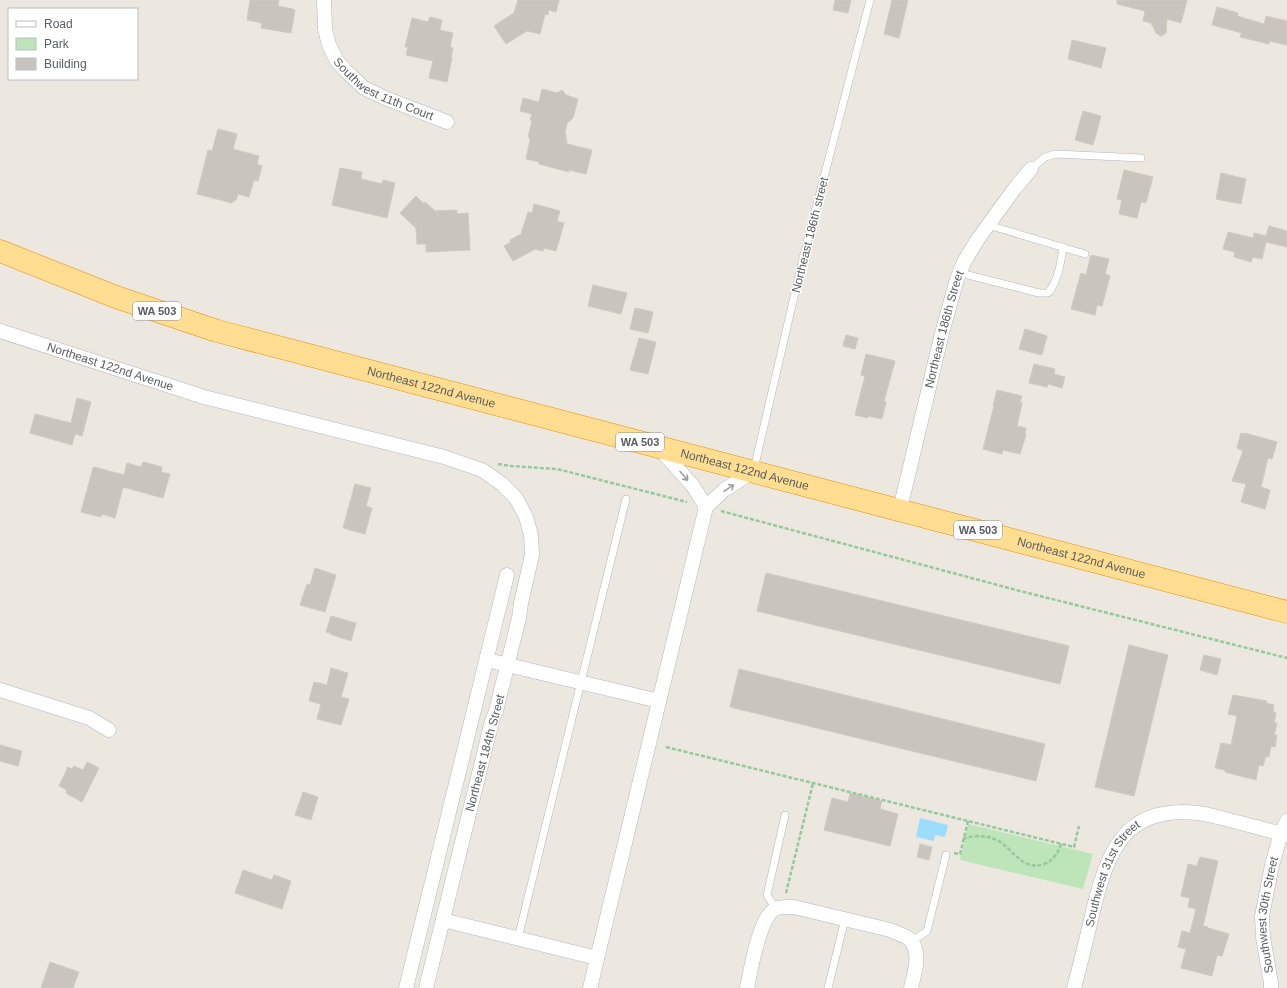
<svg xmlns="http://www.w3.org/2000/svg" width="1287" height="988" viewBox="0 0 1287 988" font-family="Helvetica,sans-serif">
	<style>
		.green { fill: #bee5ba }
		.water { fill: #9cddff }
		.building { fill: #c9c5be; stroke: #d1c9bd }
		.lines { fill: none; stroke-linecap: round; stroke-linejoin: round }
		.service-casing { stroke: #b2b7bb; stroke-width: 8 }
		.minor-casing { stroke: #b2b7bb; stroke-width: 15 }
		.trunk-casing { stroke: #eb8b00; stroke-width: 23 }
		.path { stroke: #94c99e; stroke-width: 2.5; stroke-dasharray: 4 2; stroke-linecap: butt }
		.service { stroke: #fff; stroke-width: 7 }
		.minor { stroke: #fff; stroke-width: 14 }
		.trunk { stroke: #ffde92; stroke-width: 22 }
		.oneway { stroke: #9b9ea0 }
		.labels { text-anchor: middle; stroke-width: 3; stroke-linejoin: round; paint-order: stroke }
		.shield { fill: #fff; stroke: #8a8e90; stroke-width: 1 }
		.shield-label { font-size: 11px; font-weight: bold; fill: #585d61 }
		.street-label { font-size: 12px; fill: #585d61; stroke: #fff }
	</style>
	<rect width="100%" height="100%" fill="#ece8df"/>
	<!-- green -->
	<path class="green" d="M968,824L1093,854L1083,889L960,860Z"/>
	<!-- water -->
	<path class="water" d="M920,818L948,825L945,837L935,835L934,841L916,837Z"/>
	<!-- building -->
	<g class="building">
		<path d="M250,0H279L278,6L293,9V10H295L291,33L261,28L262,23L247,20Z"/>
		<path d="M518,0H559L556,12L549,10L548,15L545,14L540,34L527,31L506,44L494,26L514,13Z"/>
		<path d="M835,0H851L848,13L833,10Z"/>
		<path d="M892,0H908L899,38L884,34Z"/>
		<path d="M1117,0H1187L1181,23L1167,19L1166,33L1161,36L1156,33L1151,23L1143,21L1145,11L1117,4Z"/>
		<path d="M1217,7L1238,13L1237,16L1264,24L1266,16L1287,21V45L1269,41V44L1240,37L1242,33L1212,25Z"/>
		<path d="M430,17L442,20L440,30L453,33L450,47L453,48L451,58H452L447,82L429,78L433,61L406,55L408,47H405L412,18L428,22Z"/>
		<path d="M1072,40L1106,48L1101,68L1068,59Z"/>
		<path d="M542,89L557,93L562,90L566,95L578,99L573,118L567,123L565,133L566,137L567,144L592,150L586,174L569,170V172L539,164V162L526,159L529,145L530,138L528,137L532,121L530,120L532,114L520,111L523,98L539,102Z"/>
		<path d="M1083,111L1101,116L1093,145L1075,140Z"/>
		<path d="M218,129L237,134L233,149L259,156L257,164L262,166L258,181L254,180L249,197L238,194L236,200L232,203L197,194L208,150L212,151Z"/>
		<path d="M340,168L362,172L361,179L382,184L383,180L395,183L387,218L332,205Z"/>
		<path d="M1124,170L1153,177L1146,203L1141,202L1137,218L1119,214L1122,200L1117,199Z"/>
		<path d="M1221,173L1246,179L1241,204L1216,199Z"/>
		<path d="M416,196L424,204L425,202L435,211L457,210V214L468,213L470,250L426,252V244H417L416,228L400,213Z"/>
		<path d="M534,204L560,211L557,221L564,223L556,251L544,248L543,251L535,249L513,261L504,246L511,242L510,240L521,234L528,212L532,213Z"/>
		<path d="M1269,226L1287,231V247L1266,242L1262,259L1253,257L1251,262L1234,257L1235,252L1223,249L1228,232L1253,238L1254,233L1266,236Z"/>
		<path d="M1091,255L1109,259L1105,274L1110,276L1102,306L1097,305L1095,315L1071,309L1081,273L1086,275Z"/>
		<path d="M593,285L627,293L621,314L588,306Z"/>
		<path d="M635,308L653,312L648,333L630,329Z"/>
		<path d="M1025,329L1047,336L1042,355L1019,349Z"/>
		<path d="M846,335L858,338L855,349L843,346Z"/>
		<path d="M639,338L656,342L648,374L630,370Z"/>
		<path d="M866,354L895,361L884,401L886,402L882,419L868,416V418L855,415L865,376L861,375Z"/>
		<path d="M1034,364L1055,369L1054,374L1065,377L1062,388L1048,384L1047,387L1029,383Z"/>
		<path d="M997,390L1022,396L1020,402L1022,403L1017,426L1026,428L1025,435H1026L1020,454L1003,450L1002,454L983,449L994,406H993Z"/>
		<path d="M77,398L91,402L82,436L75,434L72,445L30,433L35,414L71,423Z"/>
		<path d="M1241,433L1245,434V433L1277,442L1272,459L1268,458L1261,487L1270,490L1265,509L1241,502L1246,484L1232,481L1243,451L1237,448Z"/>
		<path d="M143,462L162,467L161,472L170,474L163,498L123,487L115,518L102,514L101,517L81,512L93,468L94,467L124,475L127,463L141,467Z"/>
		<path d="M355,484L371,488L366,506L372,508L365,534L343,528Z"/>
		<path d="M315,568L336,575L325,612L300,605L307,584L310,585Z"/>
		<path d="M766,573L1069,646L1060,684L757,611Z"/>
		<path d="M331,616L356,623L351,641L330,634V633L326,632Z"/>
		<path d="M1129,645L1168,655L1134,796L1095,787Z"/>
		<path d="M1204,655L1221,659L1217,675L1200,670Z"/>
		<path d="M331,668L348,673L341,697L349,699L341,725L317,719L321,704L309,701L314,682L327,685Z"/>
		<path d="M739,669L1045,744L1036,781L730,707Z"/>
		<path d="M1233,695L1267,701L1266,703L1274,705L1273,712L1276,713L1274,723H1277L1274,735H1277L1275,747L1271,746L1269,757L1266,756L1263,766L1259,765L1256,780L1225,772V770L1215,768L1221,743L1231,745L1237,716L1228,714Z"/>
		<path d="M0,745L22,751L18,766L0,761Z"/>
		<path d="M87,762L99,768L82,802L66,793L67,790L59,786L68,767L72,769L74,766L83,770Z"/>
		<path d="M303,792L318,797L311,820L295,815Z"/>
		<path d="M850,793L882,801L880,809L898,814L890,846L824,830L832,798L848,802Z"/>
		<path d="M920,844L932,847L929,860L917,857Z"/>
		<path d="M1200,857L1218,861L1203,926L1208,927V928L1229,934L1222,956L1217,955L1212,976L1181,968L1186,949L1178,947L1182,931L1190,933L1196,909L1188,907L1190,898L1181,896L1188,864L1197,866Z"/>
		<path d="M243,870L272,880L274,875L291,881L282,909L235,893Z"/>
		<path d="M50,962L79,972L73,988H41Z"/>
	</g>
	<g class="lines">
		<!-- service casing -->
		<g class="service-casing">
			<g id="service">
				<path d="M1031,169L1045,157L1056,154L1141,158"/>
				<path d="M988,225L1085,254"/>
				<path d="M960,273L1039,293H1048C1058,282 1061,262 1063,247"/>
				<path d="M754,469L804,254L870,0"/>
				<path d="M776,909L767,895L785,815"/>
				<path d="M518,938L626,499"/>
				<path d="M912,941L927,931L946,855"/>
				<path d="M828,988L845,919"/>
			</g>
		</g>
		<!-- minor casing -->
		<g class="minor-casing">
			<g id="minor">
				<path id="s1" d="M324,0L325,29L329,45L337,61L345,70L364,88L385,98L447,122"/>
				<path id="s2" d="M0,331L204,397L444,457L482,470L502,484L516,498L526,517L531,535L532,555L521,603L519,618L496,711L492,721L426,988"/>
				<path d="M659,448L693,486L706,507"/>
				<path id="s3" d="M900,509L942,333L957,279L964,262L978,239L1015,188L1031,169"/>
				<path d="M487,660L659,701"/>
				<path d="M0,690L89,718L109,730"/>
				<path d="M443,920L597,958"/>
				<path d="M406,988L507,575"/>
				<path d="M590,988L706,507L724,490L754,471"/>
				<path d="M747,988C751,969 759,918 775,909C781,906 788,907 794,907L890,930C897,933 908,936 912,942C921,956 914,974 911,988"/>
				<path id="s4" d="M1074,988C1081,962 1087,937 1093,911C1108,850 1125,805 1198,813C1207,814 1216,817 1225,819C1246,824 1266,830 1287,835"/>
				<path id="s5" d="M1271,988V983L1263,937L1262,916L1272,865L1281,833L1287,821"/>
			</g>
		</g>
		<!-- trunk casing -->
		<g class="trunk-casing">
			<g id="trunk">
				<path id="s6" d="M0,251L116,297L217,331L1287,612"/>
			</g>
		</g>
		<!-- path -->
		<g class="path">
			<path d="M498,464L511,466L557,469L687,502"/>
			<path d="M721,511L1020,591L1287,658"/>
			<path d="M666,747L1074,847L1079,826"/>
			<path d="M963,839C974,835 986,835 997,840C1013,848 1022,872 1044,864C1053,861 1058,853 1061,844"/>
			<path d="M954,853L960,854L968,821"/>
			<path d="M786,893L813,783"/>
		</g>
		<!-- service -->
		<use href="#service" class="service"/>
		<!-- minor -->
		<use href="#minor" class="minor"/>
		<!-- trunk -->
		<use href="#trunk" class="trunk"/>
	</g>
	<!-- one-way arrows -->
	<defs><path id="oneway-shaft" d="M-6 0H5M1.5-3L5.5 0L1.5 3" fill="none" stroke-width="1.6" stroke-linecap="round" stroke-linejoin="round"/></defs>
	<g class="oneway">
		<use href="#oneway-shaft" transform="translate(684 476) rotate(49)"/>
		<use href="#oneway-shaft" transform="translate(729 488) rotate(-34)"/>
	</g>
	<g class="labels">
		<!-- shield labels -->
		<g class="shield">
			<rect x="133" y="302" width="48" height="18" rx="3"/>
			<rect x="616" y="433" width="48" height="18" rx="3"/>
			<rect x="954" y="521" width="48" height="18" rx="3"/>
		</g>
		<g class="shield-label">
			<text x="157" y="315">WA 503</text>
			<text x="640" y="446">WA 503</text>
			<text x="978" y="534">WA 503</text>
		</g>
		<!-- street labels -->
		<g class="street-label">
			<text dy="4" stroke="none"><textPath href="#s1" startOffset="119">Southwest 11th Court</textPath></text>
			<text transform="translate(810 235) rotate(-76)" y="4">Northeast 186th street</text>
			<text dy="4" stroke="none"><textPath href="#s3" startOffset="185">Northeast 186th Street</textPath></text>
			<text dy="4" stroke="none"><textPath href="#s2" startOffset="116">Northeast 122nd Avenue</textPath></text>
			<text dy="4" stroke="none"><textPath href="#s6" startOffset="453">Northeast 122nd Avenue</textPath></text>
			<text dy="4" stroke="none"><textPath href="#s6" startOffset="777">Northeast 122nd Avenue</textPath></text>
			<text dy="4" stroke="none"><textPath href="#s6" startOffset="1125">Northeast 122nd Avenue</textPath></text>
			<text transform="translate(485 753) rotate(-75)" y="4">Northeast 184th Street</text>
			<text dy="4" stroke="none"><textPath href="#s4" startOffset="122">Southwest 31st Street</textPath></text>
			<text dy="4" stroke="none"><textPath href="#s5" startOffset="74">Southwest 30th Street</textPath></text>
		</g>
	</g>
	<!-- legend -->
	<rect x="8" y="8" width="130" height="72" fill="#ffffff" stroke="#bcbec0"/>
	<rect x="16" y="21" width="20" height="6" fill="#ffffff" stroke="#bcbec0"/>
	<text x="44" y="28" font-size="12" fill="#585d61">Road</text>
	<rect x="16" y="38" width="20" height="12" fill="#bee5ba" stroke="#bcbec0"/>
	<text x="44" y="48" font-size="12" fill="#585d61">Park</text>
	<rect x="16" y="58" width="20" height="12" fill="#c9c5be" stroke="#bcbec0"/>
	<text x="44" y="68" font-size="12" fill="#585d61">Building</text>
</svg>
